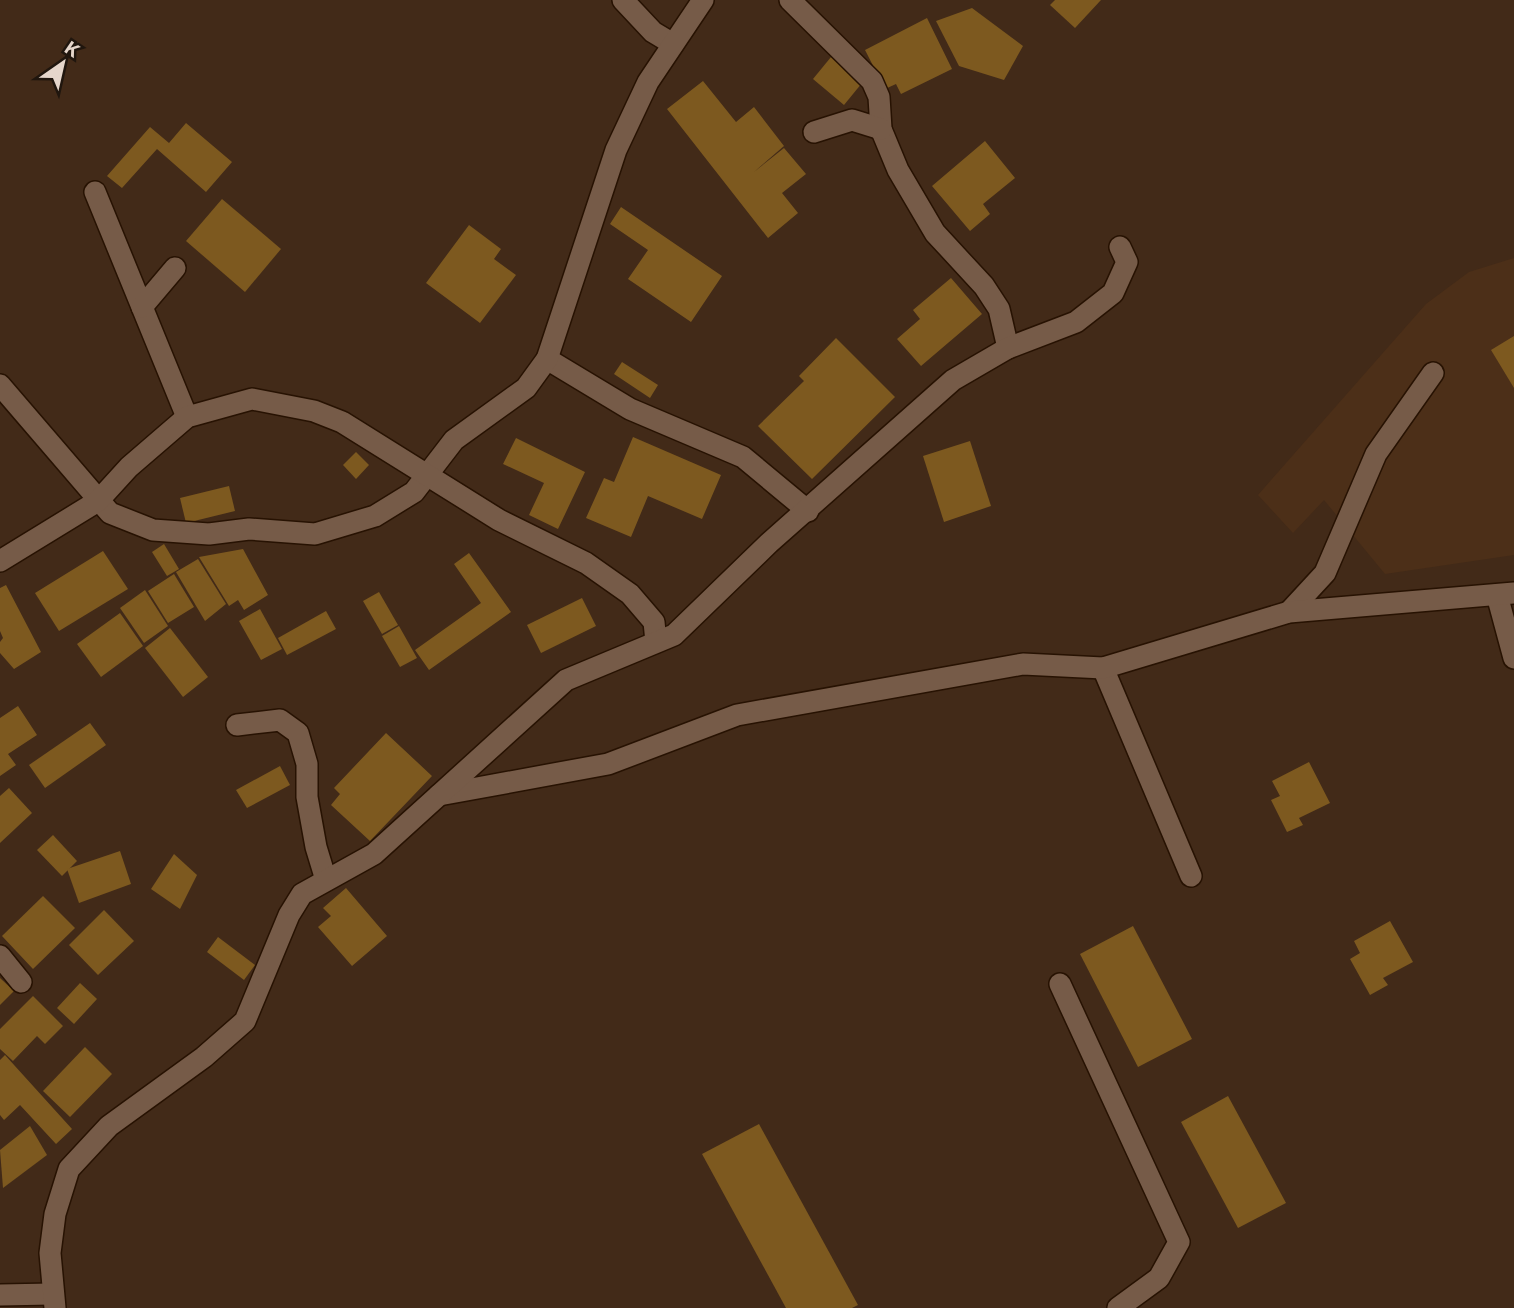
<svg xmlns="http://www.w3.org/2000/svg" width="1514" height="1308" viewBox="0 0 1514 1308" font-family="'IBM Plex Sans',sans-serif">
	<style>
		.built { fill: #4c2f18 }
		.building { fill: #7d591f }
		.lines { fill: none; stroke-linecap: round; stroke-linejoin: round }
		.minor-casing { stroke: #271202; stroke-width: 24 }
		.minor { stroke: #765b48; stroke-width: 21 }
	</style>
	<rect width="100%" height="100%" fill="#422a18"/>
	<!-- built -->
	<path class="built" d="M1514,258V555L1385,574L1324,500L1293,533L1258,495L1426,304L1469,272Z"/>
	<!-- building -->
	<g class="building">
		<path d="M1055,0H1101L1075,28L1050,5Z"/>
		<path d="M972,8L1023,46L1004,80L959,66L936,21Z"/>
		<path d="M927,18L952,69L901,94L896,84L885,89L865,50Z"/>
		<path d="M831,57L862,83L844,105L813,79Z"/>
		<path d="M703,81L736,122L754,107L784,146L754,172L784,148L806,174L782,193L798,213L768,238L667,109Z"/>
		<path d="M186,123L232,162L206,192L157,149L122,188L107,176L150,127L169,143Z"/>
		<path d="M985,141L1015,178L983,204L990,214L970,231L932,186Z"/>
		<path d="M222,199L281,249L245,292L186,241Z"/>
		<path d="M621,207L722,276L691,322L628,279L648,250L610,224Z"/>
		<path d="M469,225L501,249L494,259L516,275L480,323L426,283Z"/>
		<path d="M951,278L982,314L921,366L897,339L920,319L913,310Z"/>
		<path d="M1514,336V388L1491,350Z"/>
		<path d="M836,338L895,397L812,479L758,426L804,381L799,376Z"/>
		<path d="M622,362L658,385L650,398L614,374Z"/>
		<path d="M633,437L721,475L702,519L648,496L631,537L586,518L604,478L614,482Z"/>
		<path d="M516,438L585,472L558,529L529,515L544,483L503,464Z"/>
		<path d="M970,441L991,506L944,522L923,456Z"/>
		<path d="M356,452L369,465L356,479L343,465Z"/>
		<path d="M229,486L235,511L186,523L180,498Z"/>
		<path d="M164,544L179,569L167,576L152,552Z"/>
		<path d="M243,549L268,595L244,610L238,600L229,606L199,557Z"/>
		<path d="M103,551L128,589L59,631L35,593Z"/>
		<path d="M469,553L511,612L429,670L415,650L481,603L454,564Z"/>
		<path d="M198,559L226,604L205,621L176,572Z"/>
		<path d="M174,574L194,607L168,623L148,591Z"/>
		<path d="M6,585L41,652L14,669L0,653V642L3,638L0,631V588Z"/>
		<path d="M145,590L168,626L144,643L120,608Z"/>
		<path d="M379,592L398,625L382,634L363,601Z"/>
		<path d="M582,598L596,626L541,653L527,625Z"/>
		<path d="M260,609L282,649L261,660L239,621Z"/>
		<path d="M326,611L336,629L287,655L278,638Z"/>
		<path d="M120,613L143,646L101,677L77,644Z"/>
		<path d="M399,626L417,658L400,667L382,636Z"/>
		<path d="M170,628L208,677L183,697L145,648Z"/>
		<path d="M18,706L37,735L8,754L16,765L0,776V718Z"/>
		<path d="M90,723L106,745L45,788L29,765Z"/>
		<path d="M386,733L432,776L370,841L331,805L340,794L334,788Z"/>
		<path d="M1309,762L1330,803L1299,818L1303,825L1287,832L1271,800L1280,796L1272,781Z"/>
		<path d="M280,766L290,785L247,808L236,790Z"/>
		<path d="M9,788L32,813L0,843V796Z"/>
		<path d="M53,835L77,861L62,876L37,850Z"/>
		<path d="M120,851L131,884L79,903L67,869Z"/>
		<path d="M174,854L197,875L180,909L151,889Z"/>
		<path d="M346,888L387,936L352,966L318,927L331,916L323,908Z"/>
		<path d="M43,896L75,928L33,969L2,936Z"/>
		<path d="M104,910L134,941L98,975L69,945Z"/>
		<path d="M1390,921L1413,962L1383,978L1388,985L1370,995L1350,959L1360,953L1354,941Z"/>
		<path d="M1133,926L1192,1039L1138,1067L1080,954Z"/>
		<path d="M218,937L255,965L244,980L207,952Z"/>
		<path d="M0,978L14,991L0,1005Z"/>
		<path d="M80,983L97,999L74,1024L57,1008Z"/>
		<path d="M33,996L63,1026L45,1044L37,1036L13,1061L0,1049V1029Z"/>
		<path d="M85,1047L112,1074L70,1117L43,1091Z"/>
		<path d="M5,1055L72,1129L56,1144L20,1105L4,1120L0,1115V1060Z"/>
		<path d="M1228,1096L1286,1203L1238,1228L1181,1122Z"/>
		<path d="M759,1124L858,1305L852,1308H786L702,1154Z"/>
		<path d="M30,1126L47,1155L3,1188L0,1150Z"/>
	</g>
	<g class="lines">
		<!-- minor casing -->
		<g class="minor-casing">
			<g id="minor">
				<path d="M623,0L653,32L673,44"/>
				<path d="M790,0L872,81L879,97L881,129L898,170L935,233L984,286L999,309L1008,348"/>
				<path d="M814,132L852,120L881,129"/>
				<path d="M95,192L187,417"/>
				<path d="M142,307L175,268"/>
				<path d="M547,359L630,409L743,457L808,511"/>
				<path d="M0,385L110,513L153,530L209,534L249,529L315,534L375,516L414,492L454,440L526,388L547,359L616,150L648,82L703,0"/>
				<path d="M0,561L98,501L129,467L187,417L252,399L314,411L342,422L499,520L586,563L630,594L654,622L656,642"/>
				<path d="M1497,595L1514,658"/>
				<path d="M1289,612L1325,573L1376,454L1433,373"/>
				<path d="M1103,668L1191,876"/>
				<path d="M237,725L280,720L298,733L307,764V797L316,847L326,880"/>
				<path d="M439,795L608,764L737,715L1023,664L1103,668L1289,612L1514,593"/>
				<path d="M0,956L21,982"/>
				<path d="M1060,984L1179,1242L1159,1278L1118,1308"/>
				<path d="M0,1295L52,1294"/>
				<path d="M55,1308L50,1253L55,1214L69,1169L109,1126L204,1057L245,1021L289,915L302,894L374,854L566,680L674,635L769,543L953,380L1008,348L1076,322L1113,293L1127,262L1120,247"/>
			</g>
		</g>
		<!-- minor -->
		<use href="#minor" class="minor"/>
	</g>
	<!-- north arrow -->
	<g transform="translate(63 63) rotate(34)" stroke="#20160e" stroke-width="5" paint-order="stroke">
	<path d="M0-5L12 26L0 18L-12 26Z" fill="#e5d6cb"/>
	<text y="-10" font-size="19" font-weight="bold" text-anchor="middle" fill="#e5d6cb">K</text>
	</g>
</svg>
